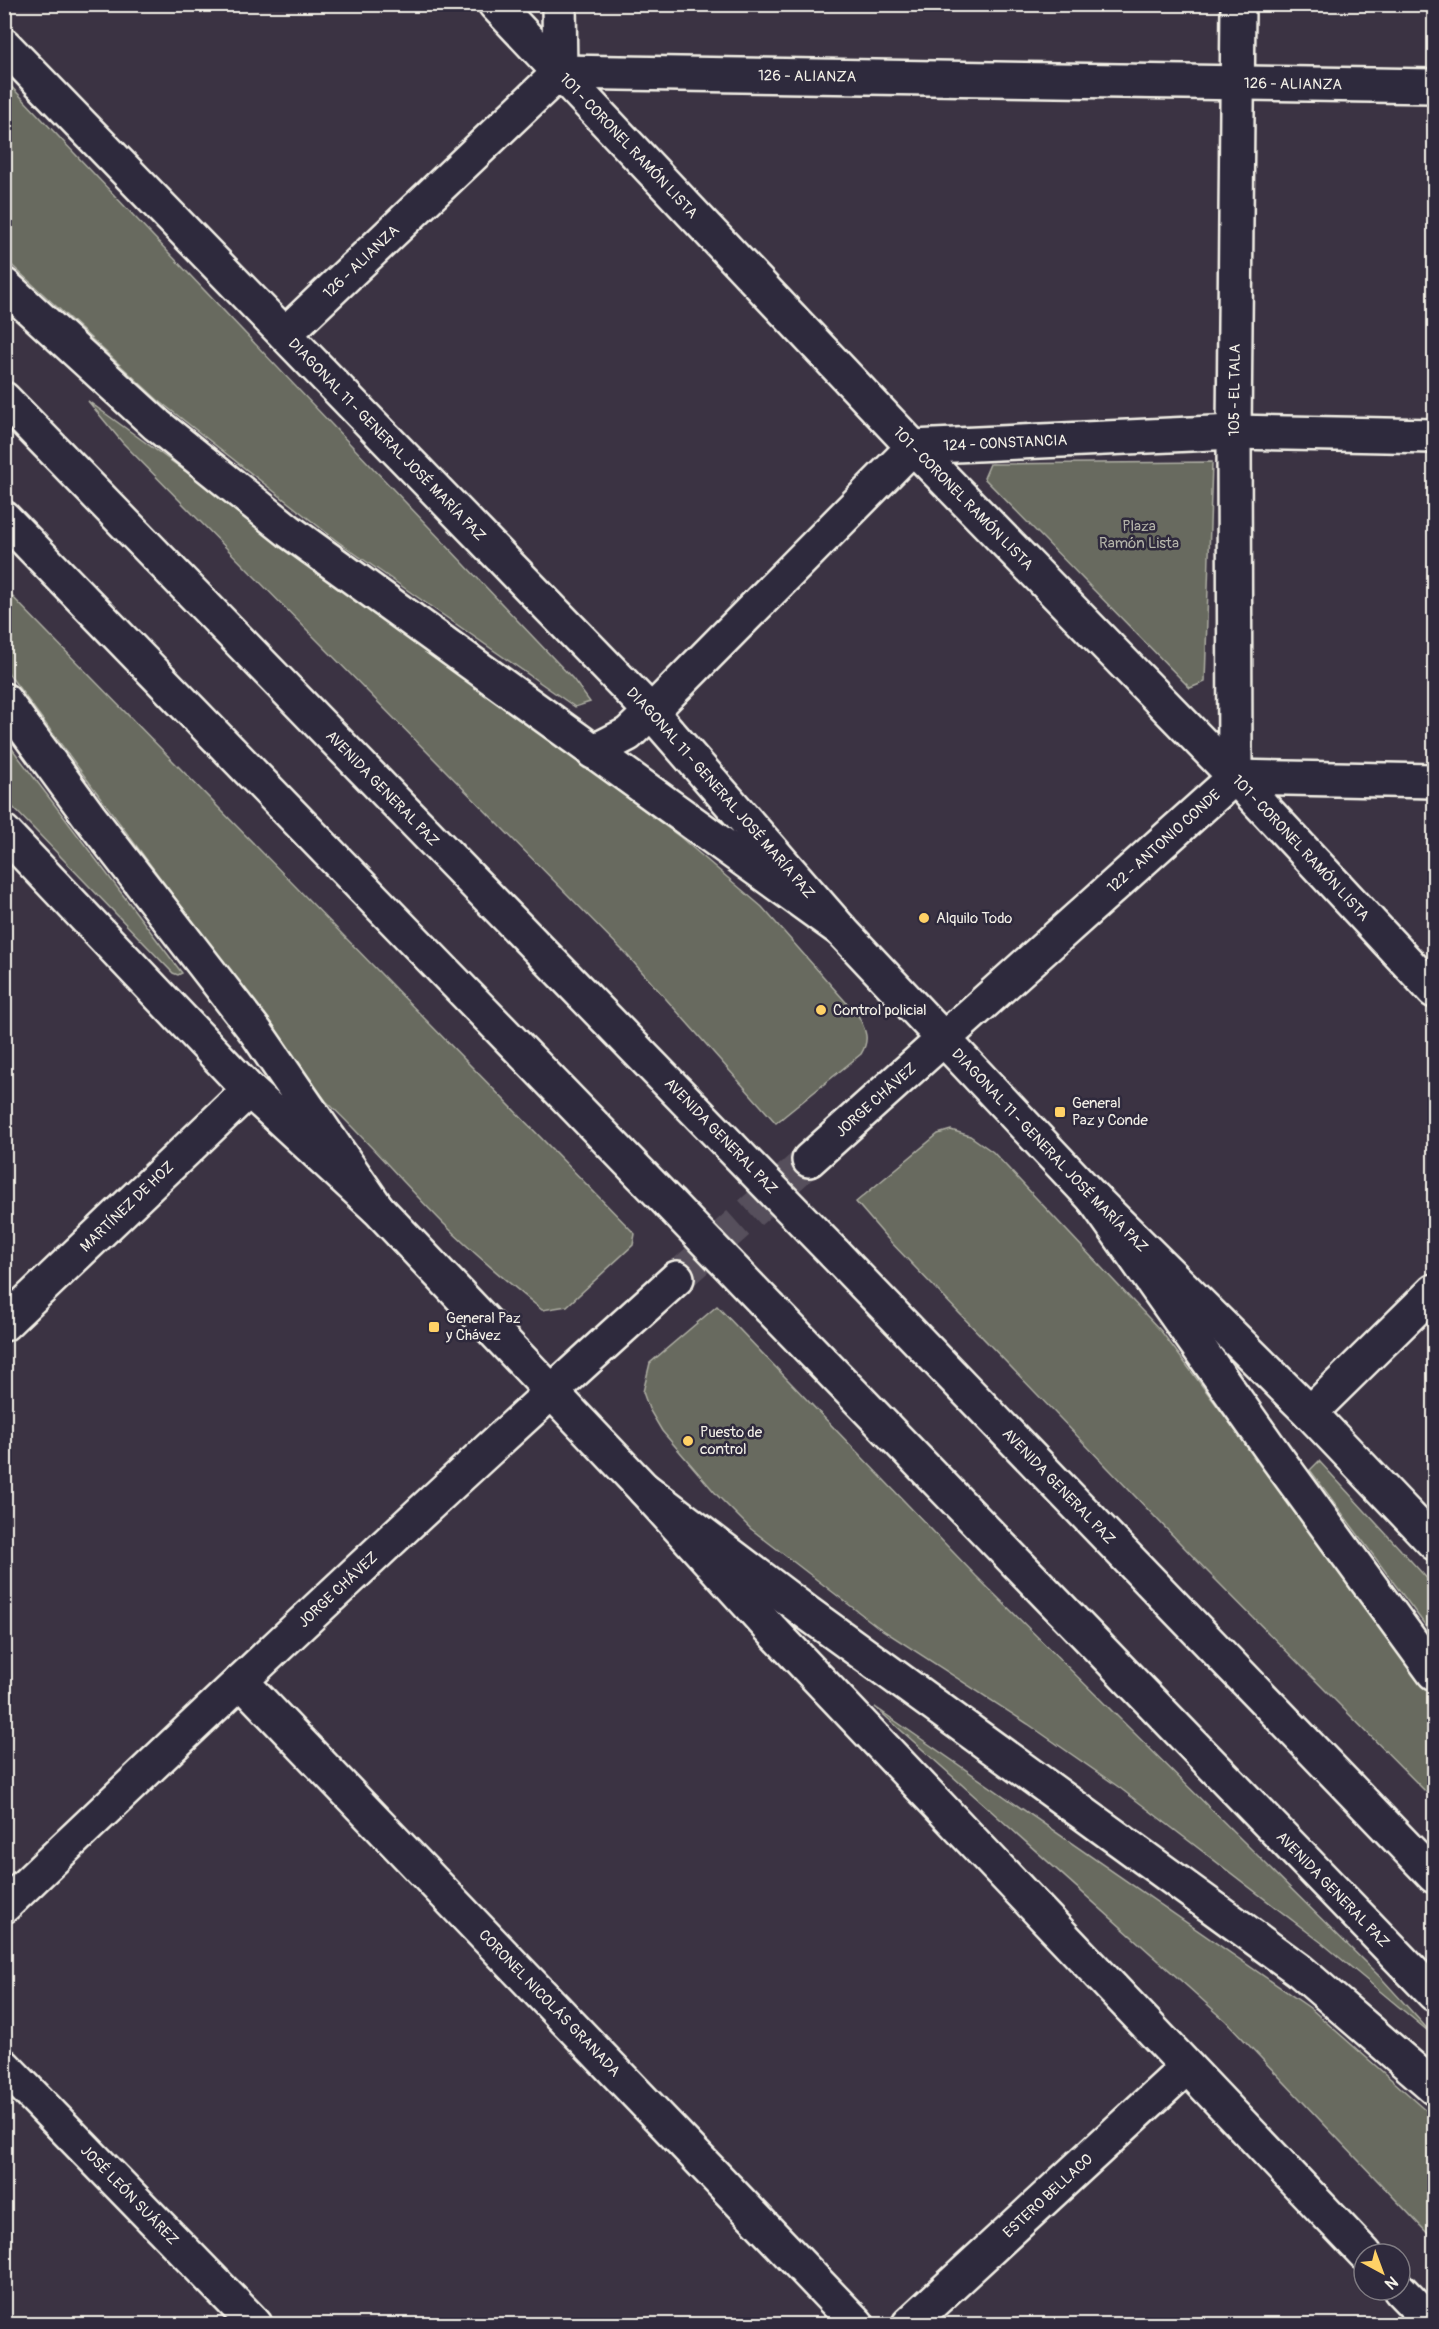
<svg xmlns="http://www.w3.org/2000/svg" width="1439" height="2329" viewBox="0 0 1439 2329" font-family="Pangolin,sans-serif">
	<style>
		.green { fill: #676b5e; stroke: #aeaea3; stroke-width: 1.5 }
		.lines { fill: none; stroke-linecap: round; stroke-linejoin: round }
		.minor-tunnel { stroke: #57505c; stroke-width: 33; stroke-dasharray: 33 16; stroke-linecap: butt }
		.minor-casing { stroke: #f4f1e8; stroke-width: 38 }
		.highway-casing { stroke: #f4f1e8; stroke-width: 38 }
		.minor { stroke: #2f2a3d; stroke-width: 33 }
		.highway { stroke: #2f2a3d; stroke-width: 33 }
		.highway-bridge-casing { stroke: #f4f1e8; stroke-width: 38; stroke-linecap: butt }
		.highway-bridge { stroke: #2f2a3d; stroke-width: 33 }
		.poi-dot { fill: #ffd166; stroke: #2f2a3d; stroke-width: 2 }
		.labels { text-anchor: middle; stroke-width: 5; stroke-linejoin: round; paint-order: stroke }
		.street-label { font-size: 15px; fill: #f4f1e8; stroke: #2f2a3d }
		.park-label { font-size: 15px; fill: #b5b5aa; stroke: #2f2a3d }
		.poi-label { font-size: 15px; fill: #f4f1e8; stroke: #2f2a3d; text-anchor: start }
	</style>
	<rect width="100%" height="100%" fill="#3b3343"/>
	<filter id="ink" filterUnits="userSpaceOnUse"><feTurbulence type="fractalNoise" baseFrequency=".0167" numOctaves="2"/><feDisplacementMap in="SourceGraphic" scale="12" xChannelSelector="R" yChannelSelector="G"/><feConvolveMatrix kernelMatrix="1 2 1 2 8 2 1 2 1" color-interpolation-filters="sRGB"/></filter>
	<g filter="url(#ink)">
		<!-- green -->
		<g class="green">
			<path d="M4,79L573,679L590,702L575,707L337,541L158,400L5,259Z"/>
			<path d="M88,401L300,554L680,837L762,907L859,1017C866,1031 870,1040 861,1054L776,1123L627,955L122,442Z"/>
			<path d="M1212,462L1205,682L1190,688L984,478L990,464Z"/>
			<path d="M5,589L635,1234L633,1245L567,1306L542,1310C508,1282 474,1254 443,1223C403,1183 367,1140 326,1101L5,669Z"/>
			<path d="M4,738L182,973L178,975L173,973L5,799Z"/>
			<path d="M951,1130L970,1136L993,1152L1161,1331L1434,1695V1800L1205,1569L887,1238L856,1202L938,1134Z"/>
			<path d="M717,1306L976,1576L1383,1980L1434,2036L1322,1943L1120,1788L1028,1724L878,1627L751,1529L717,1495L662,1431L649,1409L643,1392L650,1363Z"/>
			<path d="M1319,1461L1434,1586V1637L1310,1470Z"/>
			<path d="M875,1707L1310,2008L1434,2117V2240L1226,2021Z"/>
		</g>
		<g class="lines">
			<!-- minor-tunnel -->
			<path class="minor-tunnel" d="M677,1278L809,1160"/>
			<!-- minor casing -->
			<g class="minor-casing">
				<g id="minor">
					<path id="s1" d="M495,4L913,447L1235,777L1434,991"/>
					<path d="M559,4L560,72"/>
					<path id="s2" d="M4,45L651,712L841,930L1094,1199L1310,1413L1434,1543"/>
					<path id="s3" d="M285,334L560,72L1434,86"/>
					<path id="s4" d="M651,712L913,447L1234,432L1434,436"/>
					<path id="s5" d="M1235,777L1234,432L1238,4"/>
					<path d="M4,832L249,1090L377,1208L644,1489L770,1628L1365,2254"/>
					<path id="s6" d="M809,1160L1235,777L1434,781"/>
					<path id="s7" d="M4,1324L249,1090"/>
					<path d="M1310,1413L1434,1291"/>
					<path id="s8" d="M241,1681L857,2324"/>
					<path id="s9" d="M4,1906C226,1694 449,1483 677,1278"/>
					<path id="s10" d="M4,2066L255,2324"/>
					<path d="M1400,2290L1433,2324"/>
					<path id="s11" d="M909,2324L1187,2067"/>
				</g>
			</g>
			<!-- highway casing -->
			<g class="highway-casing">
				<g id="highway">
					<path d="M4,285L157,425L289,531L841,930"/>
					<path id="s12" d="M4,399L730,1146"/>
					<path d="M4,518L669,1203"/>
					<path d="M4,700L89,816L256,1032L377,1208"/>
					<path d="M593,752L628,734L651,712"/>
					<path d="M1094,1199L1277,1458L1434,1673"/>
					<path id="s13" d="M834,1253L1434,1876"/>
					<path id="s14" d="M771,1309L1434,1994"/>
					<path d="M644,1489L806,1612L1299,1970L1434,2087"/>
				</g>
			</g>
			<!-- minor -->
			<use href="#minor" class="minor"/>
			<!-- highway -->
			<use href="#highway" class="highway"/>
			<!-- highway-bridge casing -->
			<g class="highway-bridge-casing">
				<g id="highway-bridge">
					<path d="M730,1146L834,1253"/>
					<path d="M669,1203L771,1309"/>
				</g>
			</g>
			<!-- highway-bridge -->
			<use href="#highway-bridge" class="highway-bridge"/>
		</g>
	</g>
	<!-- markers -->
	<g class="poi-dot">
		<circle cx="924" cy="918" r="6"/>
		<circle cx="821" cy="1010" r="6"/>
		<rect x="1054" y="1106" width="12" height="12" rx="3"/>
		<rect x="428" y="1321" width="12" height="12" rx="3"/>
		<circle cx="688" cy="1441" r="6"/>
	</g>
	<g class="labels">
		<!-- street labels -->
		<g class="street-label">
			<text dy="5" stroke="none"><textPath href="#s3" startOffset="627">126 - ALIANZA</textPath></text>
			<text dy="5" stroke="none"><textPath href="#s3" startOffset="1113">126 - ALIANZA</textPath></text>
			<text dy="5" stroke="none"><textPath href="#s1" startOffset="195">101 - CORONEL RAMÓN LISTA</textPath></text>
			<text dy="5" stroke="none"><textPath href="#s3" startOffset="105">126 - ALIANZA</textPath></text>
			<text dy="5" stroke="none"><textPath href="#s5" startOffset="387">105 - EL TALA</textPath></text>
			<text dy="5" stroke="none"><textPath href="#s2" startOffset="550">DIAGONAL 11 - GENERAL JOSÉ MARÍA PAZ</textPath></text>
			<text dy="5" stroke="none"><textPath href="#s4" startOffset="465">124 - CONSTANCIA</textPath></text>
			<text dy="5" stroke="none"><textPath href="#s1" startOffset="681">101 - CORONEL RAMÓN LISTA</textPath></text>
			<text dy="5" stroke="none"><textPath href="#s12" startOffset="543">AVENIDA GENERAL PAZ</textPath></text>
			<text dy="5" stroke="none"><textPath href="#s2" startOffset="1036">DIAGONAL 11 - GENERAL JOSÉ MARÍA PAZ</textPath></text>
			<text dy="5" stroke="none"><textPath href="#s6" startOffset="477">122 - ANTONIO CONDE</textPath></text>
			<text dy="5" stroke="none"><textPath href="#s1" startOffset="1167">101 - CORONEL RAMÓN LISTA</textPath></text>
			<text dy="5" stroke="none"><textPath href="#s6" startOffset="90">JORGE CHÁVEZ</textPath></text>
			<text transform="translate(721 1136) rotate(46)" y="5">AVENIDA GENERAL PAZ</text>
			<text dy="5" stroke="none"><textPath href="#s2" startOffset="1522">DIAGONAL 11 - GENERAL JOSÉ MARÍA PAZ</textPath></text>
			<text dy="5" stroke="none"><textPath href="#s7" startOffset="170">MARTÍNEZ DE HOZ</textPath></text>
			<text dy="5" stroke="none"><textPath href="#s13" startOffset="324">AVENIDA GENERAL PAZ</textPath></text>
			<text dy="5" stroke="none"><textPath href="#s9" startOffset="460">JORGE CHÁVEZ</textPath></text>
			<text dy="5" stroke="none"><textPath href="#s14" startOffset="808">AVENIDA GENERAL PAZ</textPath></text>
			<text dy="5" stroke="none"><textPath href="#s8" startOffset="446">CORONEL NICOLÁS GRANADA</textPath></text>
			<text dy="5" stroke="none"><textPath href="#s10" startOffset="180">JOSÉ LEÓN SUÁREZ</textPath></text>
			<text dy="5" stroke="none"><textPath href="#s11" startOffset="189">ESTERO BELLACO</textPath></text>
		</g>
		<!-- park labels -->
		<g class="park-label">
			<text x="1139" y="531">Plaza<tspan x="1139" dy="17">Ramón Lista</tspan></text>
		</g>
		<!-- poi labels -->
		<g class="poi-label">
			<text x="936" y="923">Alquilo Todo</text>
			<text x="833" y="1015">Control policial</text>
			<text x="1072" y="1108">General<tspan x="1072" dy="17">Paz y Conde</tspan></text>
			<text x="446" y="1323">General Paz<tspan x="446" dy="17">y Chávez</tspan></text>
			<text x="700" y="1437">Puesto de<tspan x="700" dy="17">control</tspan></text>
		</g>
	</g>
	<!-- margin -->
	<rect width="1439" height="2329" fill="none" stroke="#2f2a3d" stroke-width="24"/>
	<rect x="12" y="12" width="1415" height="2305" fill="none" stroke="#f4f1e8" stroke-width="2" filter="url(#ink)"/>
	<!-- north arrow -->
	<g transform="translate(1382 2272) rotate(139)"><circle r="28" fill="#2f2a3d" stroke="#7e7a81" stroke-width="1.5"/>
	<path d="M0-4.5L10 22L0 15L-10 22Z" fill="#ffd166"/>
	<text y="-9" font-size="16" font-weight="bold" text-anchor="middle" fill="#f4f1e8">N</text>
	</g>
</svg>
